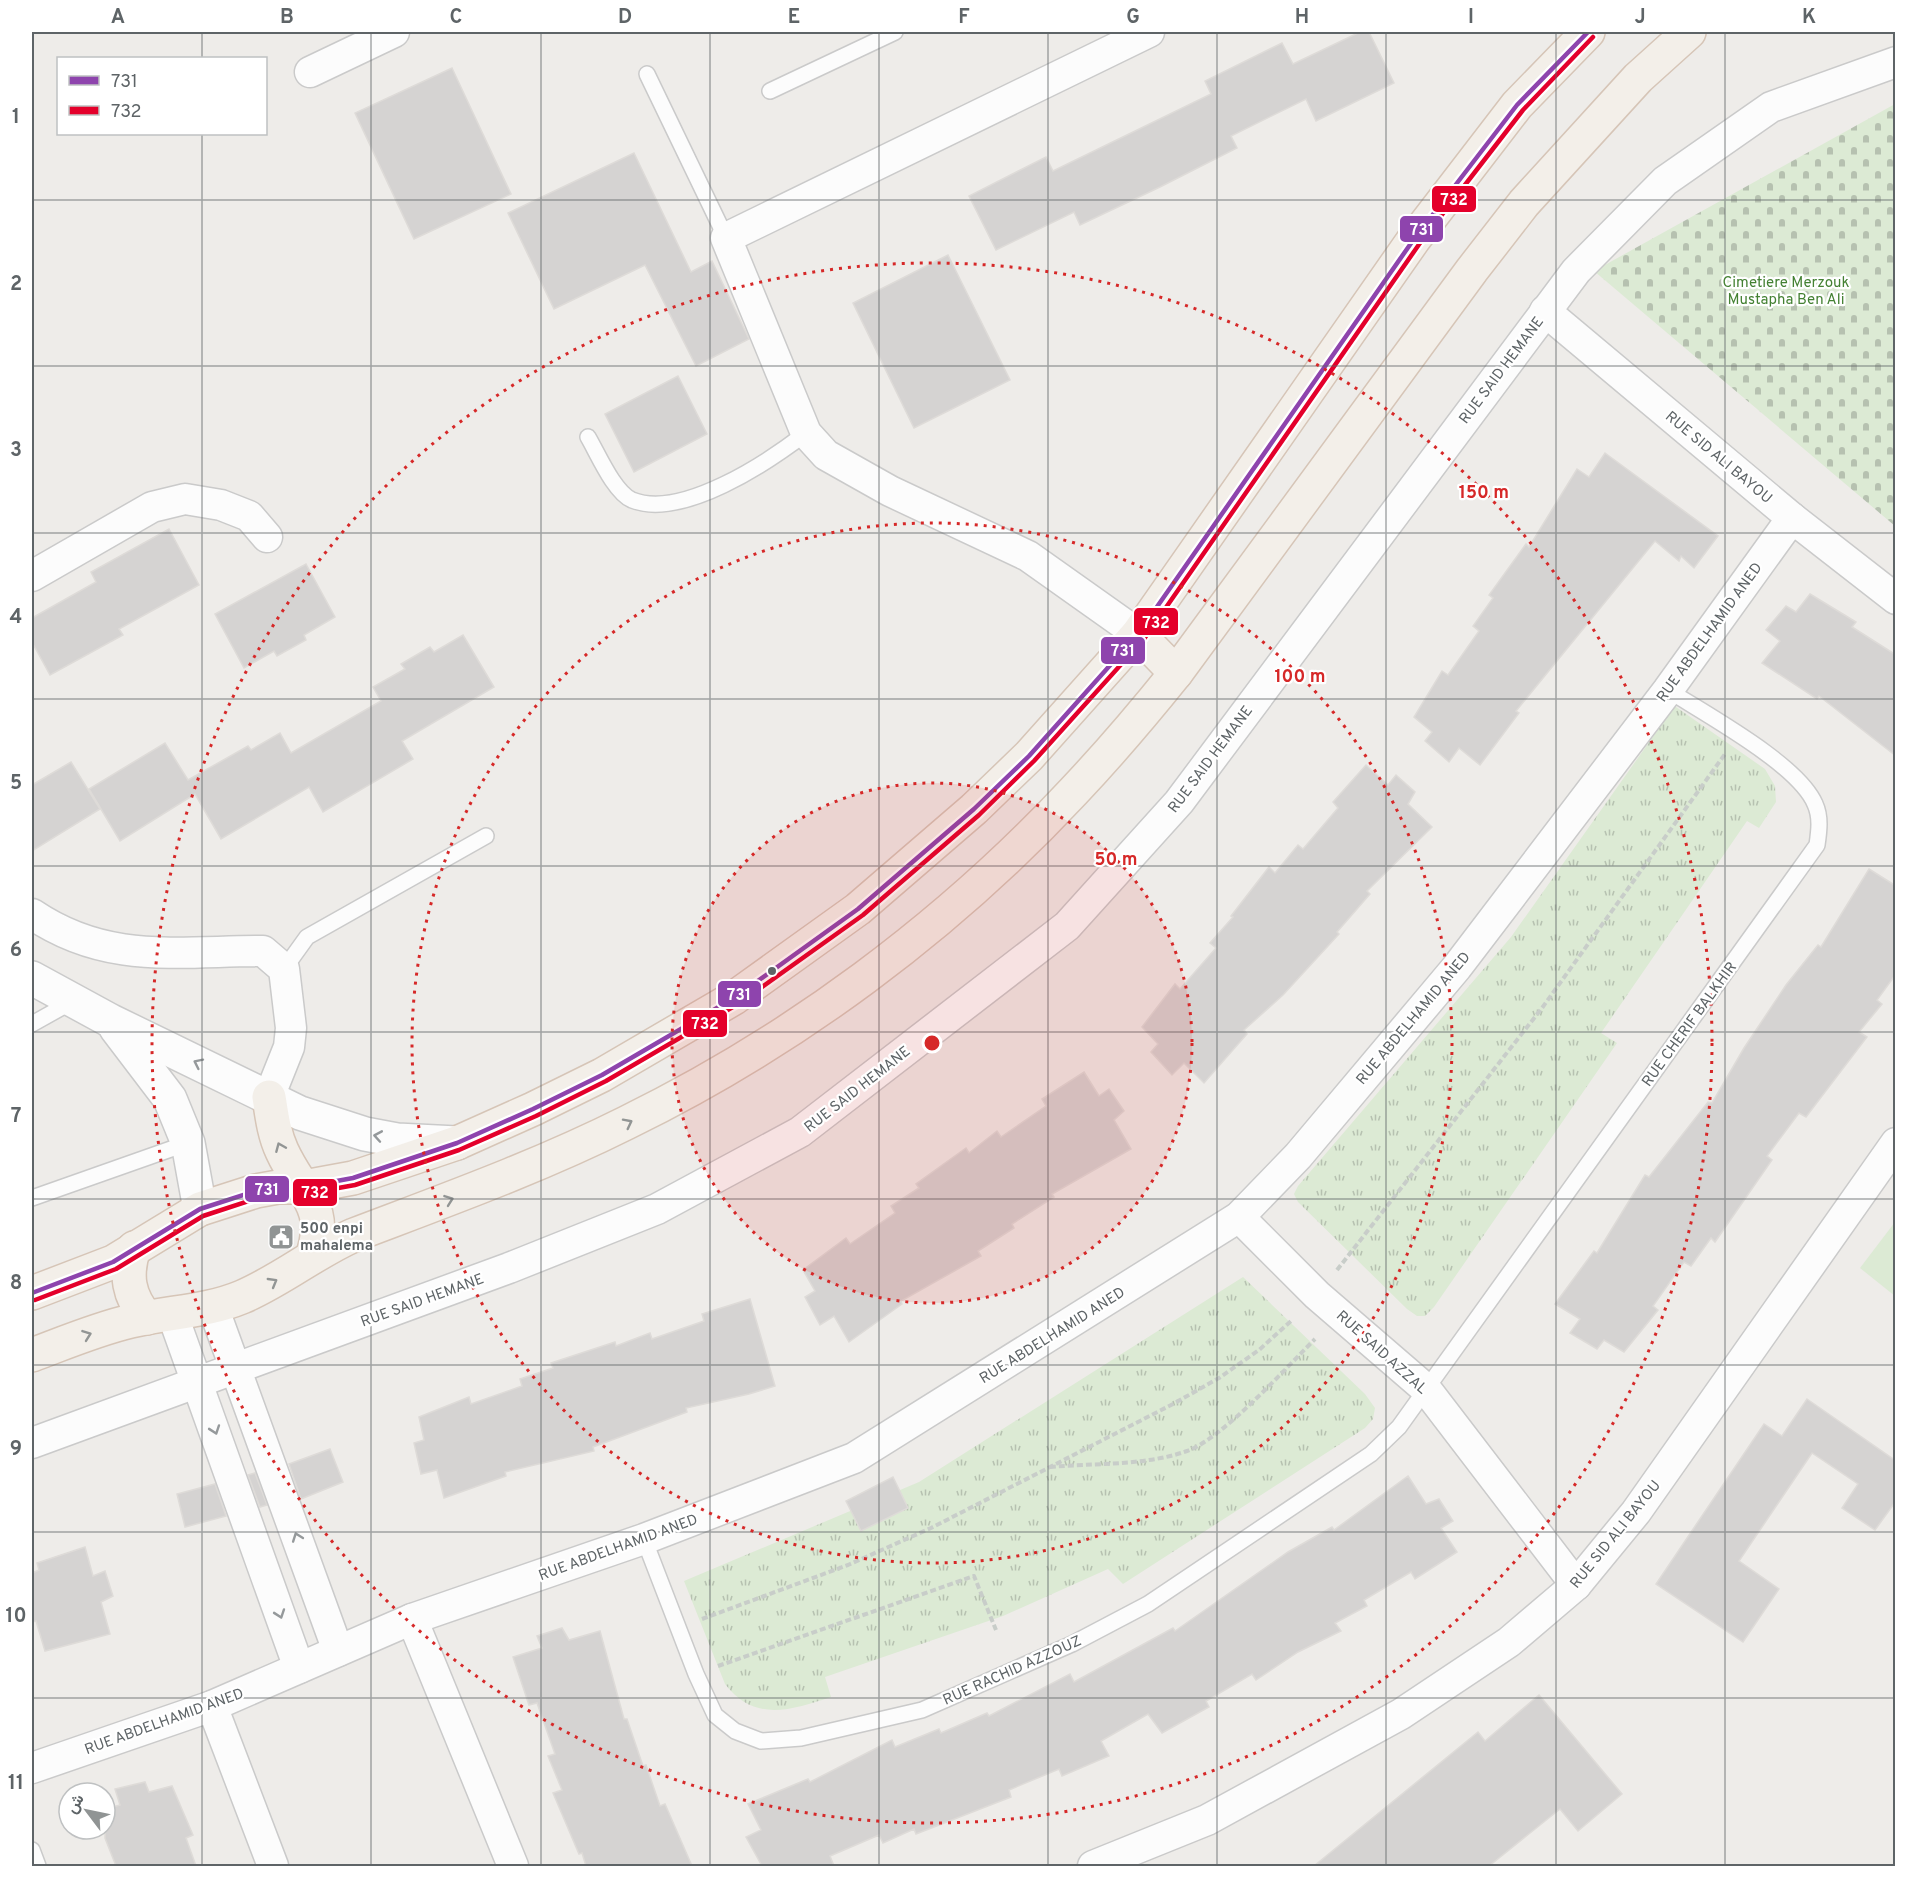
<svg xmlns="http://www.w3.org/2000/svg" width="1927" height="1898" viewBox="0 0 1927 1898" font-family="Overpass,Vazirmatn,sans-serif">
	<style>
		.grass { fill: url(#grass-tufts) }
		.cemetery { fill: url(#cemetery-stones) }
		.pitch { fill: #dcead4 }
		.building { fill: #d5d3d2; stroke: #dedbd8; stroke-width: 1.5 }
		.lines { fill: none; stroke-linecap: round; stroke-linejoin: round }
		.service-casing { stroke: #cacaca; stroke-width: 18 }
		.minor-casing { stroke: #cacaca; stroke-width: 33 }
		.tertiary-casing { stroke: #cacaca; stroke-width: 36 }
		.primary-casing { stroke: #d6c5b7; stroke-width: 36 }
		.path { stroke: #c8cdc9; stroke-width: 4; stroke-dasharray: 6 3; stroke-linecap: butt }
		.service { stroke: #fcfcfc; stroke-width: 15 }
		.minor { stroke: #fcfcfc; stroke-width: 30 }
		.tertiary { stroke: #fcfcfc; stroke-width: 33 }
		.primary { stroke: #f3efe9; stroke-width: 33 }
		.bus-1-casing { stroke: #fff; stroke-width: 9 }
		.bus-2-casing { stroke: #fff; stroke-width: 9 }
		.bus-1 { stroke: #8e44ad; stroke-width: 4.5 }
		.bus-2 { stroke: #e4002b; stroke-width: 4.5 }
		.oneway { stroke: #95999b }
		.oneway2 { stroke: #929594 }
		.grid { fill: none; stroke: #5e6467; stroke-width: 1.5; stroke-opacity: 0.55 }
		.ring { fill: none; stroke: #d62828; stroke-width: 3; stroke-dasharray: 3 6 }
		.bus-dot { fill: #5e6467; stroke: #fff; stroke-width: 2 }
		.labels { text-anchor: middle; stroke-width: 4.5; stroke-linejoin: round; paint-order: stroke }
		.park-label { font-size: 15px; fill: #448133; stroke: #fff }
		.street-label { font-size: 15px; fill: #5e6467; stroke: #fff }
		.poi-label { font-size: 15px; font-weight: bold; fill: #5e6467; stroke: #fff; text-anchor: start }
		.centre { fill: #d62828; stroke: #fff; stroke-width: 3 }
		.ring-label { font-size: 18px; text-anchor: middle; font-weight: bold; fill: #d62828; stroke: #fff; stroke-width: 4.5; stroke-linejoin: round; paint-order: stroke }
		.line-badge { stroke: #fff; stroke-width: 2 }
		.badge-label { font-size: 16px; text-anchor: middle; font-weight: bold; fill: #fff }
		.neatline { fill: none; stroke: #5e6467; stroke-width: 2 }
		.grid-label { font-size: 20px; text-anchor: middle; font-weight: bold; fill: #5e6467 }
	</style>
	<defs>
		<pattern id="grass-tufts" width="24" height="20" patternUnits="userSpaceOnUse" patternTransform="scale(1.5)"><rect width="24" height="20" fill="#dcead4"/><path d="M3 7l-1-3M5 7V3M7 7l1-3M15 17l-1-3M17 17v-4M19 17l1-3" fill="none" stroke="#b6c1b0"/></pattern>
		<pattern id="cemetery-stones" width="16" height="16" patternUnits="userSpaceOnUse" patternTransform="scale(1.5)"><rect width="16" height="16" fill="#dcead4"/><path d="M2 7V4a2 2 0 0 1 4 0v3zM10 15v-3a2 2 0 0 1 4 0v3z" fill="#b6c1b0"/></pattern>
	</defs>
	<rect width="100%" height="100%" fill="#eeece9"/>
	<!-- grass -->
	<g class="grass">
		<path d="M1666,700L1765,769L1775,786L1776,802L1759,828L1747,821L1601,1033L1617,1043L1434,1307L1425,1316H1417L1407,1309L1298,1202L1294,1194L1298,1186L1511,937L1662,724L1654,717Z"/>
		<path d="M1243,1277L1365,1394L1375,1408L1373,1419L1365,1428L1123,1584L1108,1569L1003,1616L825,1677L831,1697C791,1710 755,1723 725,1684L684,1581L919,1482Z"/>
	</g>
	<!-- cemetery -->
	<path class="cemetery" d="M1895,104V526L1594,271Z"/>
	<!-- pitch -->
	<path class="pitch" d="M1895,1222V1296L1860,1268Z"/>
	<!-- building -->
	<g class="building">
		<path d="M1360,32H1369L1394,83L1316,121L1306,99L1231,136L1237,148L1160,187L1080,225L1074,212L996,250L969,196L1046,157L1053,171L1131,133L1211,94L1205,81L1282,43L1293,64Z"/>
		<path d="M452,68L511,194L414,239L355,113Z"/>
		<path d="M634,153L691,272L712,261L749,339L696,366L645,265L554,309L508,213Z"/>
		<path d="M948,255L1010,380L914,428L853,303Z"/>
		<path d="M678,376L707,434L634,472L605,414Z"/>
		<path d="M1605,453L1718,536L1694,568L1681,556L1679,561L1655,541L1516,711L1519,713L1480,765L1459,748L1449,762L1425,741L1432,732L1414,717L1442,671L1448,675L1479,631L1473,626L1493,598L1489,595L1526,544L1529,547L1577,469L1589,477Z"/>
		<path d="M169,529L199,585L119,629L123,635L50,675L32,642V618L96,582L91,572Z"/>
		<path d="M306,564L335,617L304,635L306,640L277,656L274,651L244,668L215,614Z"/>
		<path d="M1810,594L1856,622L1852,627L1896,655V756L1819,696L1817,699L1762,663L1780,641L1766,630L1786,606L1796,612Z"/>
		<path d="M463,635L494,687L402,741L413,759L323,812L309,787L221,839L195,794L120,841L89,789L165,743L188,780L248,746L251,750L280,733L291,753L381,701L373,687L405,669L401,664L430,647L434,652Z"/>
		<path d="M71,762L100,809L32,851V785Z"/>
		<path d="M1366,765L1388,785L1396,775L1415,792L1408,804L1432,827L1367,891L1370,894L1337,932L1339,934L1283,995L1244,1030L1247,1034L1204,1083L1184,1063L1172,1075L1151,1052L1158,1044L1142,1027L1175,984L1180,989L1216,948L1210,943L1233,917L1231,916L1269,867L1275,873L1298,845L1303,849L1338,808L1333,802Z"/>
		<path d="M1869,869L1896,886V974L1877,1000L1882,1004L1859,1032L1867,1037L1806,1117L1799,1113L1767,1156L1772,1160L1715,1242L1711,1238L1691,1266L1684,1262L1653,1306L1658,1310L1624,1352L1604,1340L1597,1349L1570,1333L1580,1319L1555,1304L1594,1251L1597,1253L1645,1175L1649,1177L1708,1102L1712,1103L1744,1048L1786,985L1818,945L1821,947Z"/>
		<path d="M1084,1072L1099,1096L1109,1089L1124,1111L1114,1120L1131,1149L1052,1194L1054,1197L1012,1224L1014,1228L978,1251L981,1256L901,1301L902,1304L849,1342L834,1316L820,1325L805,1297L815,1291L803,1270L846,1238L850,1244L895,1213L891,1206L919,1188L916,1184L966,1148L969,1153L997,1131L1001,1137L1046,1106L1042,1099Z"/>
		<path d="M750,1299L775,1386L749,1394L686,1408L687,1412L593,1447L594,1451L505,1472L506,1476L444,1498L437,1470L421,1474L414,1443L424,1440L419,1417L469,1397L471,1404L522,1386L520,1379L553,1368L551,1363L615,1342L616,1346L650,1333L652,1339L704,1321L702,1314Z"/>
		<path d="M1807,1399L1896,1461V1501L1875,1530L1842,1508L1858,1484L1812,1453L1739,1561L1779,1589L1743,1642L1656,1584L1764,1424L1782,1436Z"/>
		<path d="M330,1449L343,1482L301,1499L289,1464Z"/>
		<path d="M255,1473L267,1505L260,1507L248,1475Z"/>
		<path d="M1408,1476L1426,1504L1439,1499L1453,1521L1441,1528L1457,1552L1415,1579L1411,1572L1364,1600L1367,1606L1335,1623L1341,1631L1298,1652L1256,1680L1252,1674L1206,1701L1209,1707L1162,1733L1148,1714L1101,1741L1109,1756L1062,1776L1059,1769L1009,1790L1011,1797L916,1834L914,1829L883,1843L879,1835L830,1856L834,1866H762L746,1837L761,1830L748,1804L808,1779L810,1782L892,1740L895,1747L939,1729L941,1733L987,1713L989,1716L1070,1674L1074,1682L1173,1628L1175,1631L1288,1552L1332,1527L1334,1530Z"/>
		<path d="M893,1477L908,1508L861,1531L846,1501Z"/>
		<path d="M215,1484L226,1516L185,1527L177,1494Z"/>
		<path d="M85,1547L93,1576L105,1571L113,1596L101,1602L110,1634L45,1651L36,1621L32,1622V1573L39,1570L37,1563Z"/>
		<path d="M562,1628L569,1640L600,1631L624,1719H627L643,1766L646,1765L660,1806L665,1804L692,1866H586L582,1853L579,1854L553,1793L562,1790L548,1756L555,1754L537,1703L529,1705L513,1657L542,1648L537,1636Z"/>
		<path d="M1539,1695L1622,1794L1578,1831L1560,1809L1489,1866H1314L1478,1732L1485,1741Z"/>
		<path d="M145,1782L149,1792L172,1786L193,1835L186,1838L196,1866H116L105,1838V1809L120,1805L115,1789Z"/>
	</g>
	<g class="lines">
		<!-- service casing -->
		<g class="service-casing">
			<g id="service">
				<path d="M647,74L726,238"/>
				<path d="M770,91L895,32"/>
				<path d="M588,437C598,454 614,492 632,500C682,520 768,462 806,433"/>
				<path d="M284,969L307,937L486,836"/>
				<path d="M32,1024L73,1001"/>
				<path d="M32,1198L188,1143"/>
				<path d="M644,1539L696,1674L715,1715L735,1731L761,1741L801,1738L922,1710L1072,1644L1148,1604L1371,1454L1399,1427L1817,845C1819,831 1821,817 1815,804C1798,764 1705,714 1668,690"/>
				<path d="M32,1850L38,1866"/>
			</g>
		</g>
		<!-- minor casing -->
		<g class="minor-casing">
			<g id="minor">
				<path d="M310,72L394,32"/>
				<path d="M1545,311L1792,518L1896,599"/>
				<path d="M32,576L152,507L185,499L221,505L249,516L267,537"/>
				<path d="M1138,634L1028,556L890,491L826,455L806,433L726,238L1149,32"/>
				<path d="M32,914C107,965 178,951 263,951L284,969L291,1028L289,1047L269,1097"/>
				<path d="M1239,1217L1317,1295L1426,1389L1576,1585"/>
				<path d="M213,1307L338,1651"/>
				<path d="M173,1316L299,1668"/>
				<path d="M32,1443L509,1268L657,1209L800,1132L1067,926L1179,802L1576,271L1665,181L1771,107L1896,62"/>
				<path d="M412,1619L513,1866"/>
				<path d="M212,1706L273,1866"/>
				<path d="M32,1768L212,1706L412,1619L644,1539L854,1458L1239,1217L1298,1156L1457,967L1668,690L1792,518"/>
				<path d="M1093,1866L1207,1820L1401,1714L1509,1642L1576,1585L1636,1512L1896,1143"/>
			</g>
		</g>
		<!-- tertiary casing -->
		<g class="tertiary-casing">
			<g id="tertiary">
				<path d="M32,978L111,1021L300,1113L365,1134L397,1140L457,1143"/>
				<path d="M116,1028L170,1099L188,1143L200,1209"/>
			</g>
		</g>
		<!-- primary casing -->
		<g class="primary-casing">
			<g id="primary">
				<path d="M1138,634L1176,673"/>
				<path d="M269,1097C272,1116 274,1134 282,1151C301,1193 330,1206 312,1257"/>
				<path d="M134,1248C125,1275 128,1296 147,1318"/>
				<path d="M32,1293L113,1262L200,1209L256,1191L278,1187H304L353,1178L457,1143L533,1109L602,1075L734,998L858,909L974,809L1029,756L1138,634L1414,239L1517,105L1588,32"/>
				<path d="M32,1355C64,1343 97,1329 131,1321C168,1312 206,1312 242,1297C282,1280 315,1252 354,1235C446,1200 538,1167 626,1123C792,1042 947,927 1073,792C1109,754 1143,714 1176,673L1472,270L1524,203L1638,78L1689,32"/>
			</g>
		</g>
		<!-- path -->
		<g class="path">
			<path d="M1337,1270L1542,1008L1725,754"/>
			<path d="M1050,1467C1094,1463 1145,1466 1187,1451C1222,1439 1286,1368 1315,1339"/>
			<path d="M702,1619L848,1565L931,1528L1173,1404L1219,1378L1259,1350L1291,1321"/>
			<path d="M718,1666L974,1576L996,1630"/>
		</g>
		<!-- service -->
		<use href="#service" class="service"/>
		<!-- minor -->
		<use href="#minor" class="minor"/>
		<!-- tertiary -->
		<use href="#tertiary" class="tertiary"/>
		<!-- primary -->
		<use href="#primary" class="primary"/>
		<!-- bus-1 casing -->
		<g class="bus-1-casing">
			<path id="bus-1" d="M32,1293L113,1262L200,1209L256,1191L278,1187H304L353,1178L457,1143L533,1109L602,1075L734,998L858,909L974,809L1029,756L1138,634L1414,239L1517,105L1588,32"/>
		</g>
		<!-- bus-2 casing -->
		<g class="bus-2-casing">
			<path id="bus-2" d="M35,1300L116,1269L203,1216L258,1198L305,1194L355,1185L459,1150L536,1116L606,1081L738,1004L863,915L979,815L1034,761L1144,639L1420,243L1523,110L1593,37"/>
		</g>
		<!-- bus-1 -->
		<use href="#bus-1" class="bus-1"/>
		<!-- bus-2 -->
		<use href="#bus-2" class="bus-2"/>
	</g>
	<!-- one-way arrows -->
	<defs><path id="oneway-chevron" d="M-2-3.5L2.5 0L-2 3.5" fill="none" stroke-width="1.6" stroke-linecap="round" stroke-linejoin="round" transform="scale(1.5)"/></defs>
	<g class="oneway">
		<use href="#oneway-chevron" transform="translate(198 1063) rotate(-154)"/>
		<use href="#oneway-chevron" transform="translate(378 1136) rotate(-170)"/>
		<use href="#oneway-chevron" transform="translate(215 1430) rotate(71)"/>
		<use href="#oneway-chevron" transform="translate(297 1537) rotate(-110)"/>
		<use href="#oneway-chevron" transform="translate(280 1614) rotate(71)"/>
	</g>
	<g class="oneway2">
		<use href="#oneway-chevron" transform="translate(628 1123) rotate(-27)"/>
		<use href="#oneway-chevron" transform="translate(280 1147) rotate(-113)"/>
		<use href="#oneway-chevron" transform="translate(449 1200) rotate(-20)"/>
		<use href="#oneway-chevron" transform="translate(273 1282) rotate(-30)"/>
		<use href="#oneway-chevron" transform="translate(87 1335) rotate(-20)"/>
	</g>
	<!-- grid -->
	<path class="grid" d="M202,32V58M371,32V1866M541,32V1866M710,32V1866M879,32V1866M1048,32V1866M1217,32V1866M1386,32V1866M1556,32V1866M1725,32V1866M202,134V1866M32,200H1896M32,366H1896M32,533H1896M32,699H1896M32,866H1896M32,1032H1896M32,1199H1896M32,1365H1896M32,1532H1896M32,1698H1896"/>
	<!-- distance rings -->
	<circle cx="932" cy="1043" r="260" fill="#d62828" fill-opacity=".12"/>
	<g class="ring">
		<circle cx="932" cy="1043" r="260"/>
		<circle cx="932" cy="1043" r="520"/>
		<circle cx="932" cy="1043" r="780"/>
	</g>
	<!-- icons -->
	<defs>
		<g id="civic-square" transform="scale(1.35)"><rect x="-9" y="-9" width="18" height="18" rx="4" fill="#909494" stroke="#fff"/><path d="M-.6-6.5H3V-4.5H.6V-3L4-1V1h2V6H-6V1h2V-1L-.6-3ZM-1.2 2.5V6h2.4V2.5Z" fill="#fff"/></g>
	</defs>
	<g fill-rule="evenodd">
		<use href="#civic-square" x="281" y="1237"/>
	</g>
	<!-- markers -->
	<circle class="bus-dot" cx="772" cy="971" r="5"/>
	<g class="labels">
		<!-- park labels -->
		<g class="park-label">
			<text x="1786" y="287">Cimetiere Merzouk<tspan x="1786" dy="17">Mustapha Ben Ali</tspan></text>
		</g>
		<!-- street labels -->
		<g class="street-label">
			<text transform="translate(1501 370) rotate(-53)" y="5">RUE SAID HEMANE</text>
			<text transform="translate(1719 457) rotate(40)" y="5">RUE SID ALI BAYOU</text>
			<text transform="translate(1709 632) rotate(-54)" y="5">RUE ABDELHAMID ANED</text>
			<text transform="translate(1210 759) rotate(-53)" y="5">RUE SAID HEMANE</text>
			<text transform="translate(1413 1018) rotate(-50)" y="5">RUE ABDELHAMID ANED</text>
			<text transform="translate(1689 1024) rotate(-54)" y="5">RUE CHERIF BALKHIR</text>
			<text transform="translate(857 1089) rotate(-38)" y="5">RUE SAID HEMANE</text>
			<text transform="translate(422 1300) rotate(-20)" y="5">RUE SAID HEMANE</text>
			<text transform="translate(1052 1335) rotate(-32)" y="5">RUE ABDELHAMID ANED</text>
			<text transform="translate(1382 1352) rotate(42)" y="5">RUE SAID AZZAL</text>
			<text transform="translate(1615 1534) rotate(-51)" y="5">RUE SID ALI BAYOU</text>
			<text transform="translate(618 1547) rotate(-20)" y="5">RUE ABDELHAMID ANED</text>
			<text transform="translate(1012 1670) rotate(-24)" y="5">RUE RACHID AZZOUZ</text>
			<text transform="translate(164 1721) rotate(-20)" y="5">RUE ABDELHAMID ANED</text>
		</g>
		<!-- poi labels -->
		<g class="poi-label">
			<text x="300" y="1233">500 enpi<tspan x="300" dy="17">mahalema</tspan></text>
		</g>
	</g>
	<circle cx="932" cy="1043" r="9" class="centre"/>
	<g class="ring-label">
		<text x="1484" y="498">150 m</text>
		<text x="1300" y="682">100 m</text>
		<text x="1116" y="865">50 m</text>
	</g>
	<g class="line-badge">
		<rect x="1431" y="185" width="46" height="28" rx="6" fill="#e4002b"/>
		<rect x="1399" y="215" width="45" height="28" rx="6" fill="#8e44ad"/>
		<rect x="1133" y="607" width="46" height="29" rx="6" fill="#e4002b"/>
		<rect x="1100" y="636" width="46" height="29" rx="6" fill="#8e44ad"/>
		<rect x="717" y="980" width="45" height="28" rx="6" fill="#8e44ad"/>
		<rect x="682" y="1009" width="46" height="29" rx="6" fill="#e4002b"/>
		<rect x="244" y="1175" width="46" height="28" rx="6" fill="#8e44ad"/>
		<rect x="292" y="1178" width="46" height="29" rx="6" fill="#e4002b"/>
	</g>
	<g class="badge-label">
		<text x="1454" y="205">732</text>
		<text x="1422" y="235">731</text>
		<text x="1156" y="628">732</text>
		<text x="1123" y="656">731</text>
		<text x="739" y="1000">731</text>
		<text x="705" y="1029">732</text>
		<text x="267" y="1195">731</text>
		<text x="315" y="1198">732</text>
	</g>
	<!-- border -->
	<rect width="1927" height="1898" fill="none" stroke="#ffffff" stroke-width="66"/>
	<!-- legend -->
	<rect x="57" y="57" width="210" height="78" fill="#ffffff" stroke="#bfc1c2" stroke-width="1.5"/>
	<rect x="69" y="76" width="30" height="9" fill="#8e44ad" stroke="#bfc1c2" stroke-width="1.5"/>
	<text x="111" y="87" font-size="18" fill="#5e6467">731</text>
	<rect x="69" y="106" width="30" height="9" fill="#e4002b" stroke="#bfc1c2" stroke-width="1.5"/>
	<text x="111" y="117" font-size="18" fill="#5e6467">732</text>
	<!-- north arrow -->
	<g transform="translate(87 1811) rotate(302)"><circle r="28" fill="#ffffff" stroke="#bfc1c2" stroke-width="1.5"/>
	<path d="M0-4.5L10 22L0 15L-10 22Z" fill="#909494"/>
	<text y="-9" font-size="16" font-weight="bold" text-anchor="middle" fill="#5e6467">ش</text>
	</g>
	<rect x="33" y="33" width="1861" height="1832" class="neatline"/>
	<g class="grid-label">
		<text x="118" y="23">A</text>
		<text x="287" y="23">B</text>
		<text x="456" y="23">C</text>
		<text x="625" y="23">D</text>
		<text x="794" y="23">E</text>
		<text x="964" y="23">F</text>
		<text x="1133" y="23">G</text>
		<text x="1302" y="23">H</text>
		<text x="1471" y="23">I</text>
		<text x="1640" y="23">J</text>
		<text x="1809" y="23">K</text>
		<text x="16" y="123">1</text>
		<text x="16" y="290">2</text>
		<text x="16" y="456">3</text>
		<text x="16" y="623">4</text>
		<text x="16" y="789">5</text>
		<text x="16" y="956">6</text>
		<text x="16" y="1122">7</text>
		<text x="16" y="1289">8</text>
		<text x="16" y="1455">9</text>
		<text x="16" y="1622">10</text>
		<text x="16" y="1789">11</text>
	</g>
</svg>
